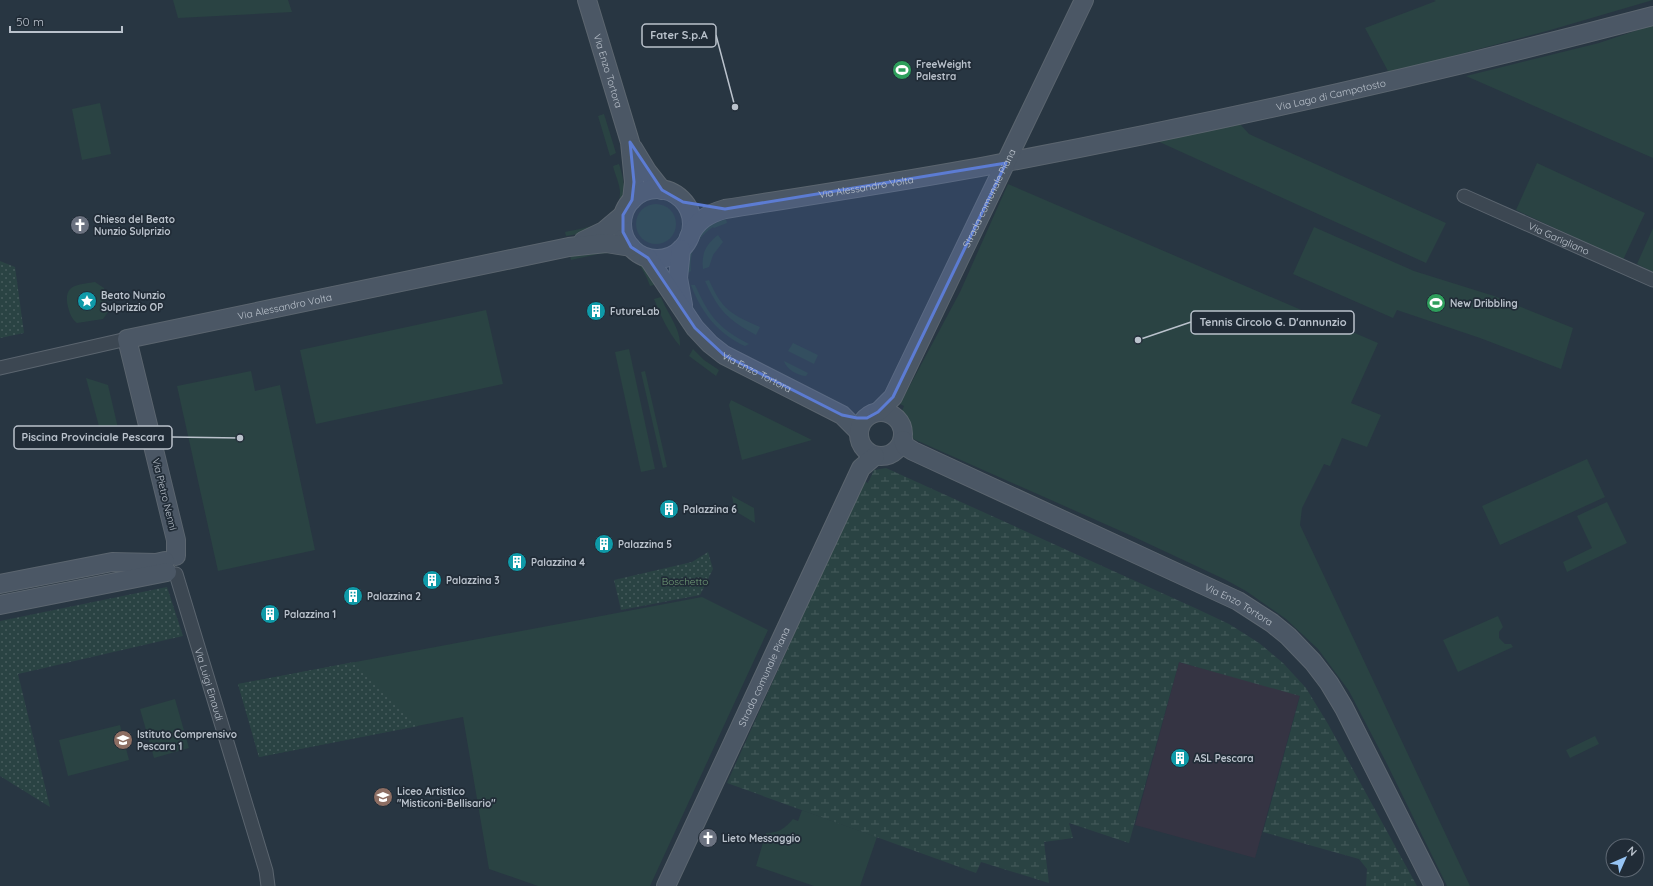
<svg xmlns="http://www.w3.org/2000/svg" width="1653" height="886" viewBox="0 0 1653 886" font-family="Quicksand,sans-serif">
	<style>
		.medical { fill: #353443 }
		.green { fill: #2a4343 }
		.wetland { fill: url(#wetland-marsh) }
		.park { fill: url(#park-dots) }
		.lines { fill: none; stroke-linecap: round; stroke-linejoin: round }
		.street-casing { stroke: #5b656f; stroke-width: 15 }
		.secondary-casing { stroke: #5b656f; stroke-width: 20 }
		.street { stroke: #3c4752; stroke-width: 13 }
		.secondary { stroke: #4b5765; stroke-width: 18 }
		.marked { fill: #5c7cd3; fill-opacity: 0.2; stroke: #5c7cd3; stroke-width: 3; stroke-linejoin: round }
		.labels { text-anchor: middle; stroke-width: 3.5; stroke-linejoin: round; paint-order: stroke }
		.poi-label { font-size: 10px; font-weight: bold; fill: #bac2cc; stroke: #212c37; text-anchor: start }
		.street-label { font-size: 10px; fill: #bac2cc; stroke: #212c37 }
		.park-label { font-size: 10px; fill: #729c77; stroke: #212c37 }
		.leader { fill: none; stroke: #bac2cc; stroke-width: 1.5 }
		.callout-dot { fill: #bac2cc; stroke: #212c37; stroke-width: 1.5 }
		.callout { fill: #212c37; stroke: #bac2cc; stroke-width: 1.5 }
		.callout-label { font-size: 11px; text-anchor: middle; font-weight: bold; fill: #bac2cc }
	</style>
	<defs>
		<pattern id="wetland-marsh" width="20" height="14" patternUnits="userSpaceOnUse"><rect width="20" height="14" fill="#2a4343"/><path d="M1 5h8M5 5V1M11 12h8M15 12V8" fill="none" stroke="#475c5d"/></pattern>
		<pattern id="park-dots" width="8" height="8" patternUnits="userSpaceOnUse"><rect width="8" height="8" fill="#2a4343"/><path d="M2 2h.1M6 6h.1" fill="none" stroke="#475c5d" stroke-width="1.8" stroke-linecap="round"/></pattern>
	</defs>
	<rect width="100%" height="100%" fill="#283642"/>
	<!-- medical -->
	<path class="medical" d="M1179,662L1300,695L1255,858L1135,825Z"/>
	<!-- green -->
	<g class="green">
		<path d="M173,0H288L292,12L178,18Z"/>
		<path d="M1434,0H1653L1547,31L1389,73L1365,28L1436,1Z"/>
		<path d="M1653,25V158L1466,76L1599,43Z"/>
		<path d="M100,103L111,154L82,160L72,109Z"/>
		<path d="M604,114L616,153L610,156L598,116Z"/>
		<path d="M1240,124L1249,134L1446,223L1426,263L1155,140Z"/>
		<path d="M1537,163L1645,213L1623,260L1516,210Z"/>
		<path d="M619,164C627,188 629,214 603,227C592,233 578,234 566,236L565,232C588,227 620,224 620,193C620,184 615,175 613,166Z"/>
		<path d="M1008,184L1378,343L1351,403L1381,415L1367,447L1342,438L1330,466L1324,464L1302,508L1300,525L1470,886H1447L1387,764L1349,691L1318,649L1286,619L1246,591L1226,580L1132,536L909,437L906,422L901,413L904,406L900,404L960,292Z"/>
		<circle cx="656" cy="224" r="20"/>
		<path d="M726,219L727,223L714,228L713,227C697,238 689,251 691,271L688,273C685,244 699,227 726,219Z"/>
		<path d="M1314,227L1414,271L1494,296L1573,328L1561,369L1480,338L1397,310L1393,318L1293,274Z"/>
		<path d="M1653,228V272L1637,264Z"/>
		<path d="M718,235L723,242L713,255L709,267L703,269C701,254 706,244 718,235Z"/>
		<path d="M602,248L631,253L642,260L657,284L650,286C635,242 607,252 571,260L570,255Z"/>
		<path d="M709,280C722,310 731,314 760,327L756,335C727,319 719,311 705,281Z"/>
		<path d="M95,282L104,288L108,312L103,319L77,323C71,318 70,314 68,307C63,284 77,285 95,282Z"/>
		<path d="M691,285H695C709,316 718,328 749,344L745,346C718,334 701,312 691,285Z"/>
		<path d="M661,297C667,313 681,329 680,346C668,332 661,316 654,299Z"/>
		<path d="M486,310L503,384L316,424L300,350Z"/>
		<path d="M793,343L818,355L814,364L788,351Z"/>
		<path d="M629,349L655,469L641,472L615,352Z"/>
		<path d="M693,349L704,360L719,370L716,376L689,356Z"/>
		<path d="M784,361L808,373L806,376C798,376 786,369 784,361Z"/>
		<path d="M251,371L255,391L280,385L315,550L218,571L177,386Z"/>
		<path d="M645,371L667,467L663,468L641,372Z"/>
		<path d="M86,378L108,385L121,441L100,430Z"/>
		<path d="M731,400L812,440L742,460L729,405Z"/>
		<path d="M1587,459L1605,497L1500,545L1482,506Z"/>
		<path d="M732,496L754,508L755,523L735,511Z"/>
		<path d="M1607,502L1627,543L1567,572L1563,562L1592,548L1577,516Z"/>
		<path d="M702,597L768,630L650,886H538L489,869L463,717L259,757L238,684Z"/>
		<path d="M1498,616L1503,627L1499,632V638L1505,644H1511L1513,647L1458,672L1443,640Z"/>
		<path d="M175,699L189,748L154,758L140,709Z"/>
		<path d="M120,725L129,760L68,776L59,740Z"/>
		<path d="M1595,736L1599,744L1570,758L1566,750Z"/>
		<path d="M802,810L877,837L860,886H814L756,866L766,833C779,833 785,828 793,819L798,821Z"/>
	</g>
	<!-- wetland -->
	<path class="wetland" d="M886,468L1195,608L1229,624L1259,643L1283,663L1306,688L1328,724L1417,886H1366L1367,869L1359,859L1263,832L1300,696L1179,662L1129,843L1069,823L1073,838L1044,842L1049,883L981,862L976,873L727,783L863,482L864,481L868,483L874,470Z"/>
	<!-- park -->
	<g class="park">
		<path d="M0,261L15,267L24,333L0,338Z"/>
		<path d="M708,552L713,569L700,595L621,610L614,580L692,562Z"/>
		<path d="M167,587L183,636L18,674L50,807L0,776V621Z"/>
		<path d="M354,662L418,726L259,757L238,684Z"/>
	</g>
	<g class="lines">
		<!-- street casing -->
		<g class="street-casing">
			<g id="street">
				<path id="s1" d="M1464,196L1653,280"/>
				<path d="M0,368L127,339"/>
				<path id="s2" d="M176,574L266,871L268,886"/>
			</g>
		</g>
		<!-- secondary casing -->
		<g class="secondary-casing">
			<g id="secondary">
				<path id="s3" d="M587,0L630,142L634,182L632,200"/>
				<path d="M633,148L647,171L662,190"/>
				<circle cx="657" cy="224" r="35"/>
				<path id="s4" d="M689,237C697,220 708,214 725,209C819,194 914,180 1007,162C1224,121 1439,72 1653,16"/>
				<path d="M583,241L604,231L623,215"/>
				<path d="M681,249L678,278L683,305"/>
				<path id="s5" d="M648,258L695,328L710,344L724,355L842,415L859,432"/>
				<circle cx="881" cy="434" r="22"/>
				<path id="s6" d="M878,412L893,397L1084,0"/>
				<path id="s7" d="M903,440L905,446L913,451L1238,601L1272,623L1288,636L1313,662L1329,683L1344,708L1434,886"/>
				<path id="s8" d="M176,556V540L127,339L569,247L606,243L631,247"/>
				<path d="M0,584L112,562L156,563L165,561"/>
				<path d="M0,605L167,572"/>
				<path id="s9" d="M666,886L861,468L875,456"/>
			</g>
		</g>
		<!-- street -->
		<use href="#street" class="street"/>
		<!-- secondary -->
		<use href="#secondary" class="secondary"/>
	</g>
	<!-- marked area -->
	<path class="marked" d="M630,142L662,190L683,202L725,209L1006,163L893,397L878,412L867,418H857L842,415L724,355L695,328L648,258L631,247L623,232V215L632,200L634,182Z"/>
	<!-- icons -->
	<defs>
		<g id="stadium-disc" transform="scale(1)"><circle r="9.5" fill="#2e9e5b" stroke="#212c37"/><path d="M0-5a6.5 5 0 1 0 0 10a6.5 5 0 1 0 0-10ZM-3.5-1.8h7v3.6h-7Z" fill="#fff"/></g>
		<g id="church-disc" transform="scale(1)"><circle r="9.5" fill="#6b7280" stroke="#212c37"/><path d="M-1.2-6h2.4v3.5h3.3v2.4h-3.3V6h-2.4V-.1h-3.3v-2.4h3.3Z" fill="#fff"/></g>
		<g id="sight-disc" transform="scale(1)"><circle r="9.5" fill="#0f9aa8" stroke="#212c37"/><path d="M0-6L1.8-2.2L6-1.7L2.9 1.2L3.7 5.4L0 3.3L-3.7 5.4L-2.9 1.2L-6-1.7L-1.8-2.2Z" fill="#fff"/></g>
		<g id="building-disc" transform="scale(1)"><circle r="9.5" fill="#0f9aa8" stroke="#212c37"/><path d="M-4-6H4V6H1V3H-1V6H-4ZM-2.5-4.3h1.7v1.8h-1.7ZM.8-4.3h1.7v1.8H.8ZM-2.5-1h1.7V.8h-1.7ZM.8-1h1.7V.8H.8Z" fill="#fff"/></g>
		<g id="school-disc" transform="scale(1)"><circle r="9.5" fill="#8d6e63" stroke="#212c37"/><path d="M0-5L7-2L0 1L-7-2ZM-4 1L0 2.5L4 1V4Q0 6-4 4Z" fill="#fff"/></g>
	</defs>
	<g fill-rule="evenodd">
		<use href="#stadium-disc" x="902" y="70"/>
		<use href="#church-disc" x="80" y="225"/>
		<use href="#sight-disc" x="87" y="301"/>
		<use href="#stadium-disc" x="1436" y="303"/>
		<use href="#building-disc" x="596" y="311"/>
		<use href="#building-disc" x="669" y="509"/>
		<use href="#building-disc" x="604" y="544"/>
		<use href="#building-disc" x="517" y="562"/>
		<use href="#building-disc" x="432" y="580"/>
		<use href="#building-disc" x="353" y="596"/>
		<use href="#building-disc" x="270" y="614"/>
		<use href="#school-disc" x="123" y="740"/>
		<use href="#building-disc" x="1180" y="758"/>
		<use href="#school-disc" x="383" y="797"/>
		<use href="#church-disc" x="708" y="838"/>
	</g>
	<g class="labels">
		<!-- poi labels -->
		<g class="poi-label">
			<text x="916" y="68">FreeWeight<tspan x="916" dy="12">Palestra</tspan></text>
			<text x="94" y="223">Chiesa del Beato<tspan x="94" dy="12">Nunzio Sulprizio</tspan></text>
			<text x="101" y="299">Beato Nunzio<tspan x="101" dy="12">Sulprizzio OP</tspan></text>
			<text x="1450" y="307">New Dribbling</text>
			<text x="610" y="315">FutureLab</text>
			<text x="683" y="513">Palazzina 6</text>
			<text x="618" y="548">Palazzina 5</text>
			<text x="531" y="566">Palazzina 4</text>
			<text x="446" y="584">Palazzina 3</text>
			<text x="367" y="600">Palazzina 2</text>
			<text x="284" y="618">Palazzina 1</text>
			<text x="137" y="738">Istituto Comprensivo<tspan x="137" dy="12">Pescara 1</tspan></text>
			<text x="1194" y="762">ASL Pescara</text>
			<text x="397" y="795">Liceo Artistico<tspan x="397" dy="12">"Misticoni-Bellisario"</tspan></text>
			<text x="722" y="842">Lieto Messaggio</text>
		</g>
		<!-- street labels -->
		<g class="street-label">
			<text dy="4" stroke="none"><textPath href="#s3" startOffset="74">Via Enzo Tortora</textPath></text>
			<text dy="4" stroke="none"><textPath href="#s4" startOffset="664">Via Lago di Campotosto</textPath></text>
			<text dy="4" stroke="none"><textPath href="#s4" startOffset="190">Via Alessandro Volta</textPath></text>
			<text dy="4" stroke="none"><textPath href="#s6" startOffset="242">Strada comunale Piana</textPath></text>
			<text dy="4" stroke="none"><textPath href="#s1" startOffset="104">Via Garigliano</textPath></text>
			<text dy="4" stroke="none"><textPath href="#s8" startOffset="384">Via Alessandro Volta</textPath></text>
			<text dy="4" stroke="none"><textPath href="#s5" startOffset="161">Via Enzo Tortora</textPath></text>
			<text transform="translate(165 494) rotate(76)" y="4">Via Pietro Nenni</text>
			<text dy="4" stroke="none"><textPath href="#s7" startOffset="376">Via Enzo Tortora</textPath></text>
			<text dy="4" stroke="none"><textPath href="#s9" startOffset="231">Strada comunale Piana</textPath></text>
			<text dy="4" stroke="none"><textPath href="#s2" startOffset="115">Via Luigi Einaudi</textPath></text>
		</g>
		<!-- park labels -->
		<g class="park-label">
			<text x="685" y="585">Boschetto</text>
		</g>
	</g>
	<!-- callouts -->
	<path class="leader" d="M735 107L716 35M1138 340L1191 322M240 438L172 437"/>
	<g class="callout-dot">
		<circle cx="735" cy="107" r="4"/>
		<circle cx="1138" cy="340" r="4"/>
		<circle cx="240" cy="438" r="4"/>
	</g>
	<g class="callout">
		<rect x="642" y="24" width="74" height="23" rx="4"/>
		<rect x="1191" y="311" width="163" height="23" rx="4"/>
		<rect x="14" y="426" width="158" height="23" rx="4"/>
	</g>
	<g class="callout-label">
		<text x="679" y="39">Fater S.p.A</text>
		<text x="1273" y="326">Tennis Circolo G. D'annunzio</text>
		<text x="93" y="441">Piscina Provinciale Pescara</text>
	</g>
	<!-- north arrow -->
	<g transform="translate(1625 858) rotate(45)"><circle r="19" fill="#212c37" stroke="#5e6873"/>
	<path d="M0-3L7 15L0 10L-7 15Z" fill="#96c4f4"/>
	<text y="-6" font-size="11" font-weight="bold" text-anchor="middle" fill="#bac2cc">N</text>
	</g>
	<!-- scale -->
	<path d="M10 26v6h112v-6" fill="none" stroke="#bac2cc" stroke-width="2"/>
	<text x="16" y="26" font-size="12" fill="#bac2cc" stroke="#212c37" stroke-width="3" paint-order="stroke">50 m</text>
</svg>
